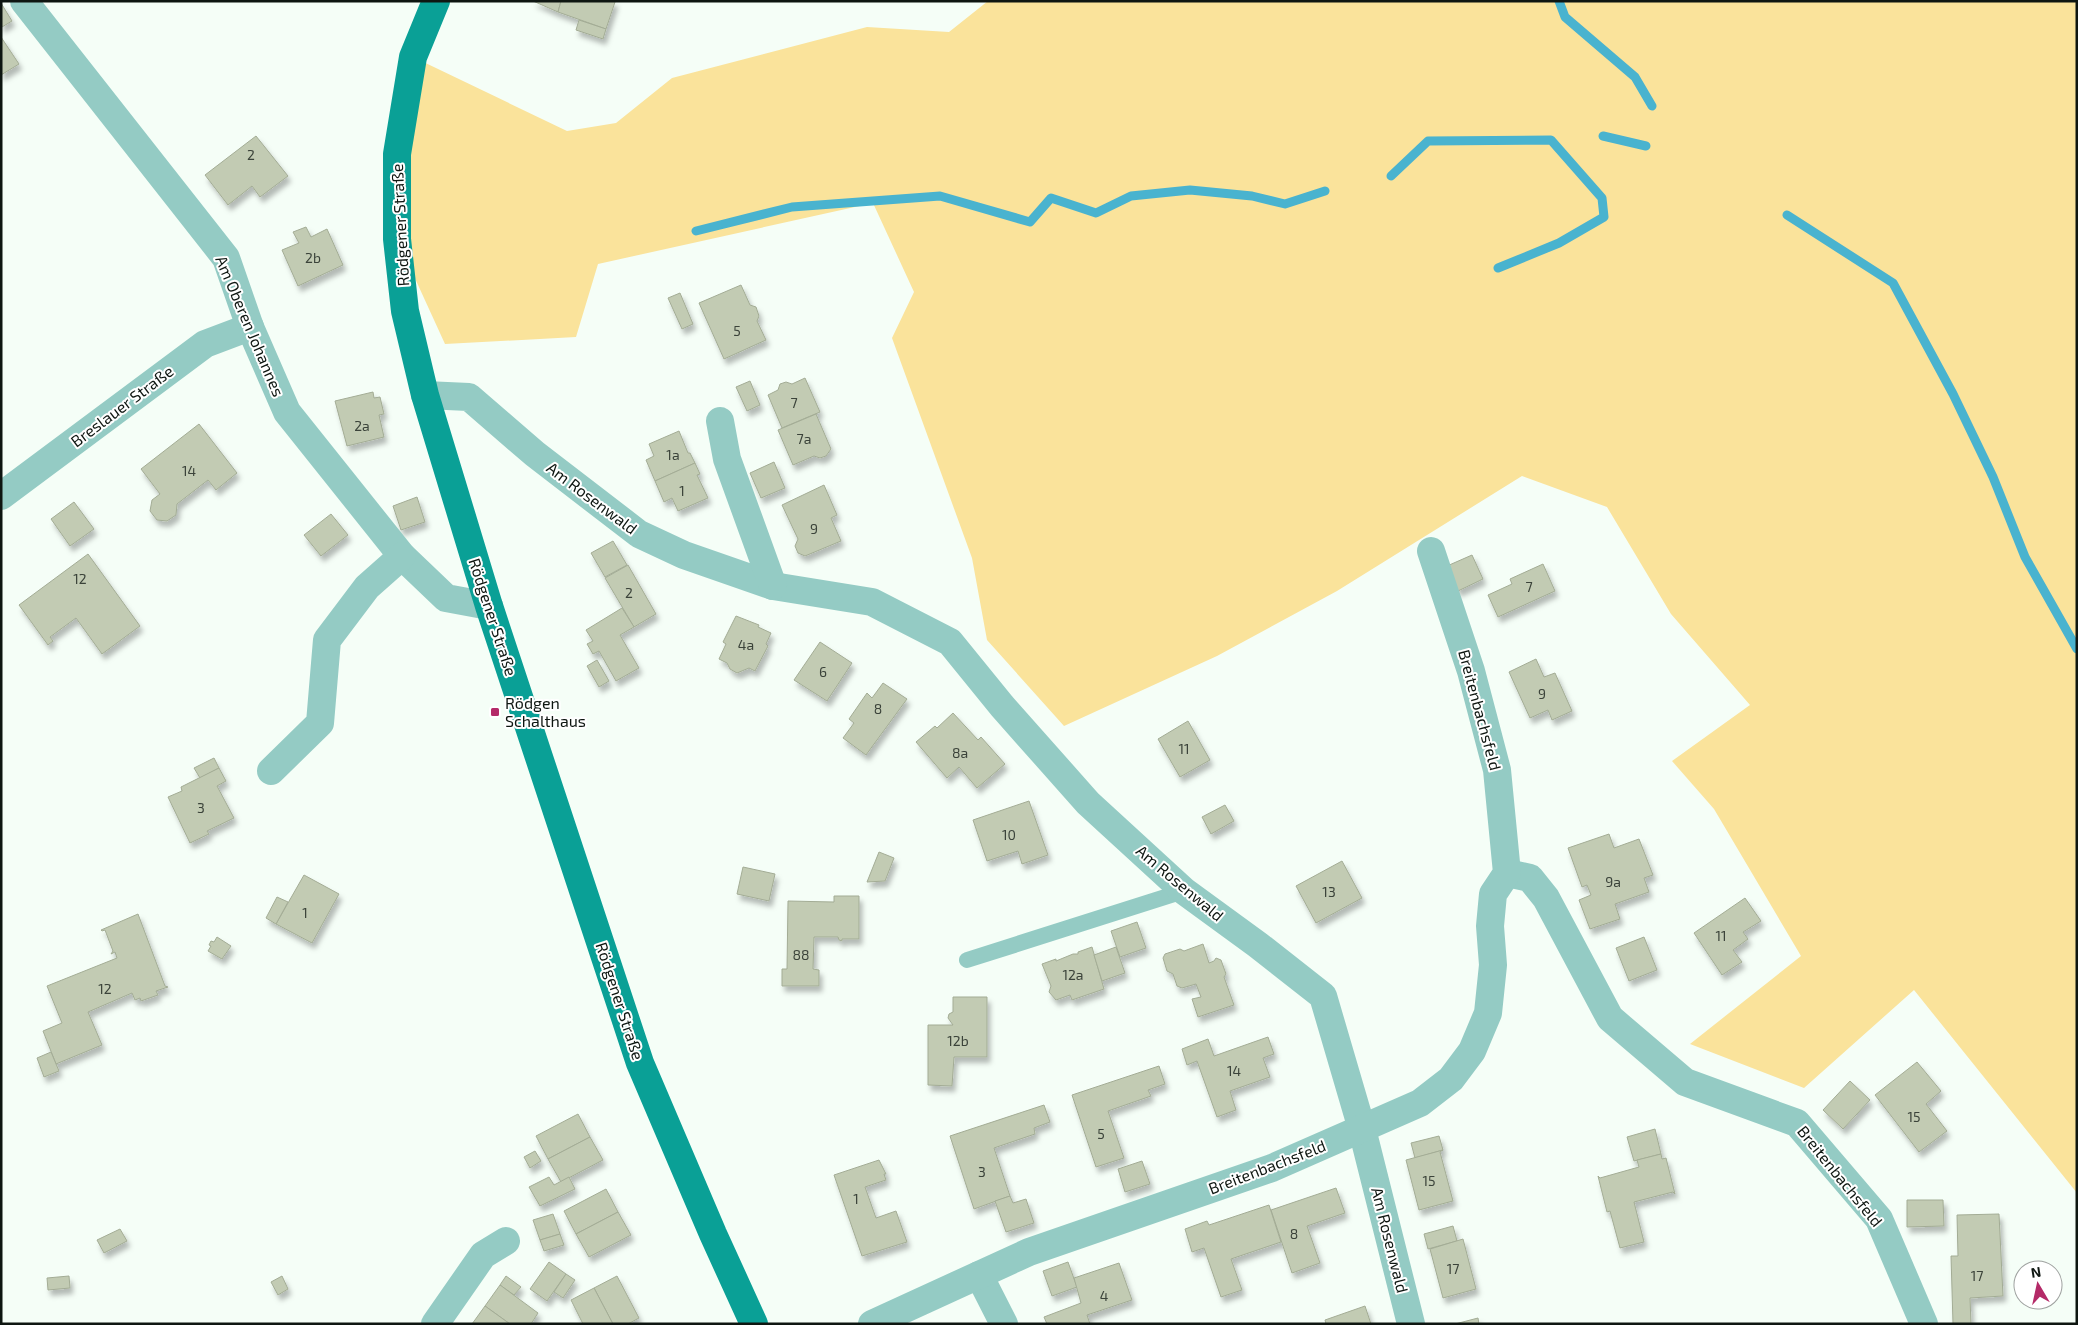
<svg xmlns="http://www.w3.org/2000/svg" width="2078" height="1325" viewBox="0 0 2078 1325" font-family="'Exo 2',sans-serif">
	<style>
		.green { fill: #fae39b }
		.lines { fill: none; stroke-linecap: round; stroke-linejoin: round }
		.stream { stroke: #49b3cf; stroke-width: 9 }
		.building { fill: #c2cbb3; stroke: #a3ac95; filter: url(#shadow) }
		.lane { stroke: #94cbc4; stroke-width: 16 }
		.street { stroke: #94cbc4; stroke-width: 28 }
		.primary { stroke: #0aa096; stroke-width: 28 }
		.poi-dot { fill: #b42a68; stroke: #fff; stroke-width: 2 }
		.labels { text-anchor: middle; stroke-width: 4; stroke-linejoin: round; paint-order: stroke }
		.number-label { font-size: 14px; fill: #3b433a }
		.street-label { font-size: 16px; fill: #0e1611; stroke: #fff }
		.poi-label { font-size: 16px; fill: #0e1611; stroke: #fff; text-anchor: start }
	</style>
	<defs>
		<filter id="shadow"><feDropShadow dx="3" dy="5.5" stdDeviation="2.5" flood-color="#0004"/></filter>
	</defs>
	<rect width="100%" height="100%" fill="#f5fef7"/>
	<!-- green -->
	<path class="green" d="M988,1H2077V1193L1914,990L1804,1088L1690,1044L1801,956L1714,809L1672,761L1750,705L1671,614L1607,507L1522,476L1337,591L1217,656L1064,726L987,640L972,558L892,338L914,292L873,203L598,264L576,337L445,344L397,239L413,57L567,131L616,123L672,78L867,27L949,32Z"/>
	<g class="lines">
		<!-- stream -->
		<g class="stream">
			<path d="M1559,1L1565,17L1635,77L1652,106"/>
			<path d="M1603,136L1646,146"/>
			<path d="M1391,176L1428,141L1551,140L1602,198L1604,217L1559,243L1498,268"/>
			<path d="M1787,215L1893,283L1953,394L1993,477L2025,557L2077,649"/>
			<path d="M696,231L792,207L940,196L1030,222L1051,198L1096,213L1131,196L1190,190L1252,196L1285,204L1325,191"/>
		</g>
	</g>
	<!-- building -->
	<g class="building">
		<path d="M533,1H561L558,12Z"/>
		<path d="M561,1H613L615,2L606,29L558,12Z"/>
		<path d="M1,3L12,21L2,27L1,26Z"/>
		<path d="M579,20L606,29L603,39L576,30Z"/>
		<path d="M1,37L19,64L1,75Z"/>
		<path d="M256,136L288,176L260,197L252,186L228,205L205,175Z"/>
		<path d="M306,227L311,237L327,229L343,265L298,286L282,250L299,243L293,232Z"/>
		<path d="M741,285L750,305L756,307L759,316L757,321L766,340L724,359L699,303Z"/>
		<path d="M680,293L693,324L682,329L668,298Z"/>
		<path d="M805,378L820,412L782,428L768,395L778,390L780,384L786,382L792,384Z"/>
		<path d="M750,381L760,405L747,411L736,387Z"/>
		<path d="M373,392L374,398L380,397L384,414L379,415L384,437L347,446L335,401Z"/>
		<path d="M816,414L831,449L826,456L820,458L814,456L793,465L778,430Z"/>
		<path d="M199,424L237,473L216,490L208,480L177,504L176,515L167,521L157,520L150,511L152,500L160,494L141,469Z"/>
		<path d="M679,431L688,453H690L695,463L655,481L646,460L654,456L649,444Z"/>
		<path d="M774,462L785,488L761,498L750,473Z"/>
		<path d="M695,463L700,474L697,475L708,498L678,511L672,498L664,502L655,481Z"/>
		<path d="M824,485L837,515L831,518L841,541L805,556L798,553L795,546L798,539L782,505Z"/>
		<path d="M417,497L425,522L401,530L393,506Z"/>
		<path d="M74,502L94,529L70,546L51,519Z"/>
		<path d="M331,514L348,535L321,556L304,535Z"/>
		<path d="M613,541L627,565L605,577L591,553Z"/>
		<path d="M88,554L140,626L102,654L76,618L50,637L53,641L48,645L19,605Z"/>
		<path d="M1472,555L1483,579L1458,591L1447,566Z"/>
		<path d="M1543,564L1555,591L1498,617L1488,595L1512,584L1510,579Z"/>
		<path d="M628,565L656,614L634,627L605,578Z"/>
		<path d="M622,608L634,627L620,635L639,668L616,681L599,651L593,654L587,644L593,641L586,630Z"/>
		<path d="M736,616L759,625L758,627L771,633L766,644L768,646L755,671L749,668L737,673L730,669L727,663L719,659L726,644L723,642Z"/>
		<path d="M820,642L852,663L827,701L794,680Z"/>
		<path d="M1536,659L1544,677L1555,673L1572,711L1552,720L1548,710L1530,718L1509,672Z"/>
		<path d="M597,660L609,681L599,687L587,666Z"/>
		<path d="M883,683L907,699L866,755L843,738L854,723L849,719L867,693L872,698Z"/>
		<path d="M953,713L978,740L981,737L1005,764L977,788L959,767L947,778L916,742L935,726L937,728Z"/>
		<path d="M1188,721L1210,760L1180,777L1158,739Z"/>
		<path d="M214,758L219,768L200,778L194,768Z"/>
		<path d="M219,768L226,781L217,786L234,818L207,831L209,834L190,843L168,797L182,791L181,787Z"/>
		<path d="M1029,801L1048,855L1022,864L1018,851L987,861L973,820Z"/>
		<path d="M1225,805L1234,821L1211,834L1202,817Z"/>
		<path d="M1609,834L1614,848L1639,839L1653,875L1644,878L1649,892L1615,904L1620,919L1590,929L1579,900L1591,895L1587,885L1582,887L1568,848Z"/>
		<path d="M879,852L894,858L885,881L867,882Z"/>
		<path d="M1342,861L1362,898L1316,923L1296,886Z"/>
		<path d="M743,867L775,874L769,901L737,894Z"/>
		<path d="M304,875L339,894L312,943L276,924Z"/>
		<path d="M834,896H859V939H842V941L839,940L838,937H814L813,969L819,970V986H782V969H787L788,901L834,902Z"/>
		<path d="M277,897L288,902L276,924L266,918Z"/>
		<path d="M1745,898L1761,921L1743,932L1748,939L1733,950L1742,962L1722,975L1694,933Z"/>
		<path d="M138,914L165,986L168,987L156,991L158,995L141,1001L140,998L135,1000L132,993L88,1012L102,1045L56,1064L43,1031L62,1023L47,986L117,958L115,952L111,954L113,951L105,930L102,931L101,930Z"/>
		<path d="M1137,922L1146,948L1120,957L1111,931Z"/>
		<path d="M217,937L231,946L222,959L208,951L211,946L209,945L211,941L214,942Z"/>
		<path d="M1644,937L1657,970L1629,981L1616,948Z"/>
		<path d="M1203,944L1209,963L1214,961L1216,958L1221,960L1226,974L1224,977L1234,1005L1198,1017L1192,999L1201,997L1196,984L1182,988L1177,986L1173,974L1167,971L1163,958L1165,954L1180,949L1184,951Z"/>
		<path d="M1092,947L1104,989L1072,1000L1070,995L1056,1000L1049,992L1051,986L1042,964L1056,959V961L1073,954H1078V952Z"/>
		<path d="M1116,947L1125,973L1102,981L1094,955Z"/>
		<path d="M953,997H987V1057H954L952,1086L928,1085V1025H953L948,1018L949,1014L953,1012Z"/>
		<path d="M1268,1037L1274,1054L1263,1058L1270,1077L1230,1091L1236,1110L1217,1117L1197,1061L1187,1065L1182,1049L1208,1039L1214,1056Z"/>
		<path d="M51,1052L59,1071L44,1077L37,1058Z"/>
		<path d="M1917,1062L1941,1091L1926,1104L1947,1131L1919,1152L1875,1095Z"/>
		<path d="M1159,1066L1165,1084L1148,1090L1151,1096L1108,1111L1124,1158L1096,1167L1072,1095Z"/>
		<path d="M1850,1081L1870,1100L1843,1129L1823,1110Z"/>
		<path d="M1044,1105L1050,1122L1034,1128L1035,1134L994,1148L1010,1196L974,1209L950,1136Z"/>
		<path d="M578,1114L590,1137L548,1159L536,1136Z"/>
		<path d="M1655,1129L1661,1154L1634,1161L1627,1137Z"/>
		<path d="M1439,1136L1443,1150L1415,1158L1411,1143Z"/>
		<path d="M590,1137L603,1160L561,1182L548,1159Z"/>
		<path d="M1443,1150L1440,1152L1453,1201L1419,1210L1406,1160Z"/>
		<path d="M535,1151L541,1161L530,1168L524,1157Z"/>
		<path d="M1661,1154L1662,1159L1666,1158L1675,1194L1673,1192L1634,1202L1644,1242L1620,1248L1610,1211L1607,1212L1598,1176L1600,1178L1639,1167L1637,1160Z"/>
		<path d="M879,1160L886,1174H884L886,1180L865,1187L876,1218L896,1211L907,1242L862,1256L834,1175Z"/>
		<path d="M1142,1161L1150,1184L1125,1192L1118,1169Z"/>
		<path d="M549,1177L554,1185L569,1177L575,1189L540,1206L529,1187Z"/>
		<path d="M1336,1188L1345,1213L1307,1226L1320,1263L1292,1273L1271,1210Z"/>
		<path d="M606,1189L618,1212L576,1234L564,1211Z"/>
		<path d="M1010,1196L1013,1203L1026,1199L1034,1223L1006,1232L995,1201Z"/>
		<path d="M1907,1200H1943L1944,1226L1907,1227Z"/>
		<path d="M1269,1205L1281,1242L1231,1259L1242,1290L1221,1297L1204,1248L1192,1252L1185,1229L1207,1221L1209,1225Z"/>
		<path d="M618,1212L631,1235L589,1257L576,1234Z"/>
		<path d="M553,1214L560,1234L540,1240L533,1220Z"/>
		<path d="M1999,1214L2003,1296L1970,1298L1971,1324H1953L1951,1256H1958L1957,1215Z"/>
		<path d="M1453,1226L1457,1241L1428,1249L1424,1234Z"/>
		<path d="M120,1229L127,1241L104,1253L97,1240Z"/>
		<path d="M560,1234L564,1245L544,1251L540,1240Z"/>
		<path d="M1463,1239L1476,1289L1443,1298L1430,1249Z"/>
		<path d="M549,1262L566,1274L547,1301L530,1289Z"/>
		<path d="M1068,1262L1077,1287L1052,1296L1043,1271Z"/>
		<path d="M1119,1263L1132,1300L1087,1315L1090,1324H1047L1044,1317L1081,1303L1074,1278Z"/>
		<path d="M566,1274L575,1280L563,1298L554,1292Z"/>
		<path d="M69,1276L70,1288L48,1290L47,1278Z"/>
		<path d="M282,1276L288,1289L278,1295L271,1282Z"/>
		<path d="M506,1276L521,1287L514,1295L500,1285Z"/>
		<path d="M617,1276L639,1318L628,1324H613L594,1288Z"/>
		<path d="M500,1285L538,1313L531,1324H510L485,1306Z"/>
		<path d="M594,1288L613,1324H583L571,1300Z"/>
		<path d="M485,1306L510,1324H472Z"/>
		<path d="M1365,1306L1371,1324H1326L1325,1320Z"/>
		<path d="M1478,1318L1479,1324H1455Z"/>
	</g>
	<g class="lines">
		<!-- lane -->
		<path class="lane" d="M967,960L1184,891"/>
		<!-- street -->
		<g class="street">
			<path d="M24,1L226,258L250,327L287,412L402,556L446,598L489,606"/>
			<path d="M425,395L469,397L535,454L639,534L684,555L773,586L872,602L950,642L1002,706L1088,803L1184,891L1258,945L1323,996L1362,1129L1411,1324"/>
			<path d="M720,421L727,459L773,586"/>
			<path d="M1,496L205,344L250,327"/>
			<path d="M271,771L320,723L327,640L367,587L402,556"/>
			<path d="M1507,873L1530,878L1546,898L1610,1018L1685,1082L1797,1123L1879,1219L1924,1324"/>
			<path d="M979,1275L1004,1324"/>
			<path d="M435,1324L483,1255L506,1241"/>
			<path d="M872,1324L1029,1252L1272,1168L1420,1103L1451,1079L1472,1051L1488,1013L1493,965L1490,926L1493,894L1507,873L1497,770L1471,671L1431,551"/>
		</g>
		<!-- primary -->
		<path class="primary" d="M436,1L413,57L397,154V239L405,311L425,395L489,606L640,1063L713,1234L754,1324"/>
	</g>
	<!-- markers -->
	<rect class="poi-dot" x="490" y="707" width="10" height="10" rx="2.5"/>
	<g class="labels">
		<!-- number labels -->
		<g class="number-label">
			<text x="251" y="160">2</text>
			<text x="313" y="263">2b</text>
			<text x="737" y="336">5</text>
			<text x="794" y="408">7</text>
			<text x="362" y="431">2a</text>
			<text x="804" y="444">7a</text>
			<text x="673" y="460">1a</text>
			<text x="189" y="476">14</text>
			<text x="682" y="496">1</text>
			<text x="814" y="534">9</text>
			<text x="80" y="584">12</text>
			<text x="1529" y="592">7</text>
			<text x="629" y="598">2</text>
			<text x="746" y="650">4a</text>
			<text x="823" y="677">6</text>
			<text x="1542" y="699">9</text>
			<text x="878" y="714">8</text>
			<text x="1184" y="754">11</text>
			<text x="960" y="758">8a</text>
			<text x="201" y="813">3</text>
			<text x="1009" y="840">10</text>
			<text x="1613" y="887">9a</text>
			<text x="1329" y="897">13</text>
			<text x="305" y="918">1</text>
			<text x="1721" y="941">11</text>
			<text x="801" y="960">88</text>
			<text x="1073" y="980">12a</text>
			<text x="105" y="994">12</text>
			<text x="958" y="1046">12b</text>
			<text x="1234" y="1076">14</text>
			<text x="1914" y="1122">15</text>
			<text x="1101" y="1139">5</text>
			<text x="982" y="1177">3</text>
			<text x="1429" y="1186">15</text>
			<text x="856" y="1204">1</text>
			<text x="1294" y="1239">8</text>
			<text x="1453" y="1274">17</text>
			<text x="1977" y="1281">17</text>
			<text x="1104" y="1301">4</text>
		</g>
		<!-- street labels -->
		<g class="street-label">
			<text transform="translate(400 225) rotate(-93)" y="6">Rödgener Straße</text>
			<text transform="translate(250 326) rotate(67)" y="6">Am Oberen Johannes</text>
			<text transform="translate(122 406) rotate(-37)" y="6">Breslauer Straße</text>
			<text transform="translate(592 498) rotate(37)" y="6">Am Rosenwald</text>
			<text transform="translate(493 617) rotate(72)" y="6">Rödgener Straße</text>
			<text transform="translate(1480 710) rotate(75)" y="6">Breitenbachsfeld</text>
			<text transform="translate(1180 883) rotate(40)" y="6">Am Rosenwald</text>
			<text transform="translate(620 1001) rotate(72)" y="6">Rödgener Straße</text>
			<text transform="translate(1267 1167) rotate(-21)" y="6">Breitenbachsfeld</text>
			<text transform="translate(1840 1176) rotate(51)" y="6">Breitenbachsfeld</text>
			<text transform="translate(1390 1240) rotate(76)" y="6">Am Rosenwald</text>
		</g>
		<!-- poi labels -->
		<g class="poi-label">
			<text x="505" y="709">Rödgen<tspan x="505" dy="18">Schalthaus</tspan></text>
		</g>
	</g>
	<!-- border -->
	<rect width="2078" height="1325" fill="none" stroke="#0e1611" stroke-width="5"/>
	<!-- north arrow -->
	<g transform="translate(2038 1285) rotate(351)"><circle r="24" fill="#ffffff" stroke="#9fa2a0"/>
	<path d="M0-4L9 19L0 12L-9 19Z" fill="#b42a68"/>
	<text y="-8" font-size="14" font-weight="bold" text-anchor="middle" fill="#0e1611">N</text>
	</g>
</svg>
